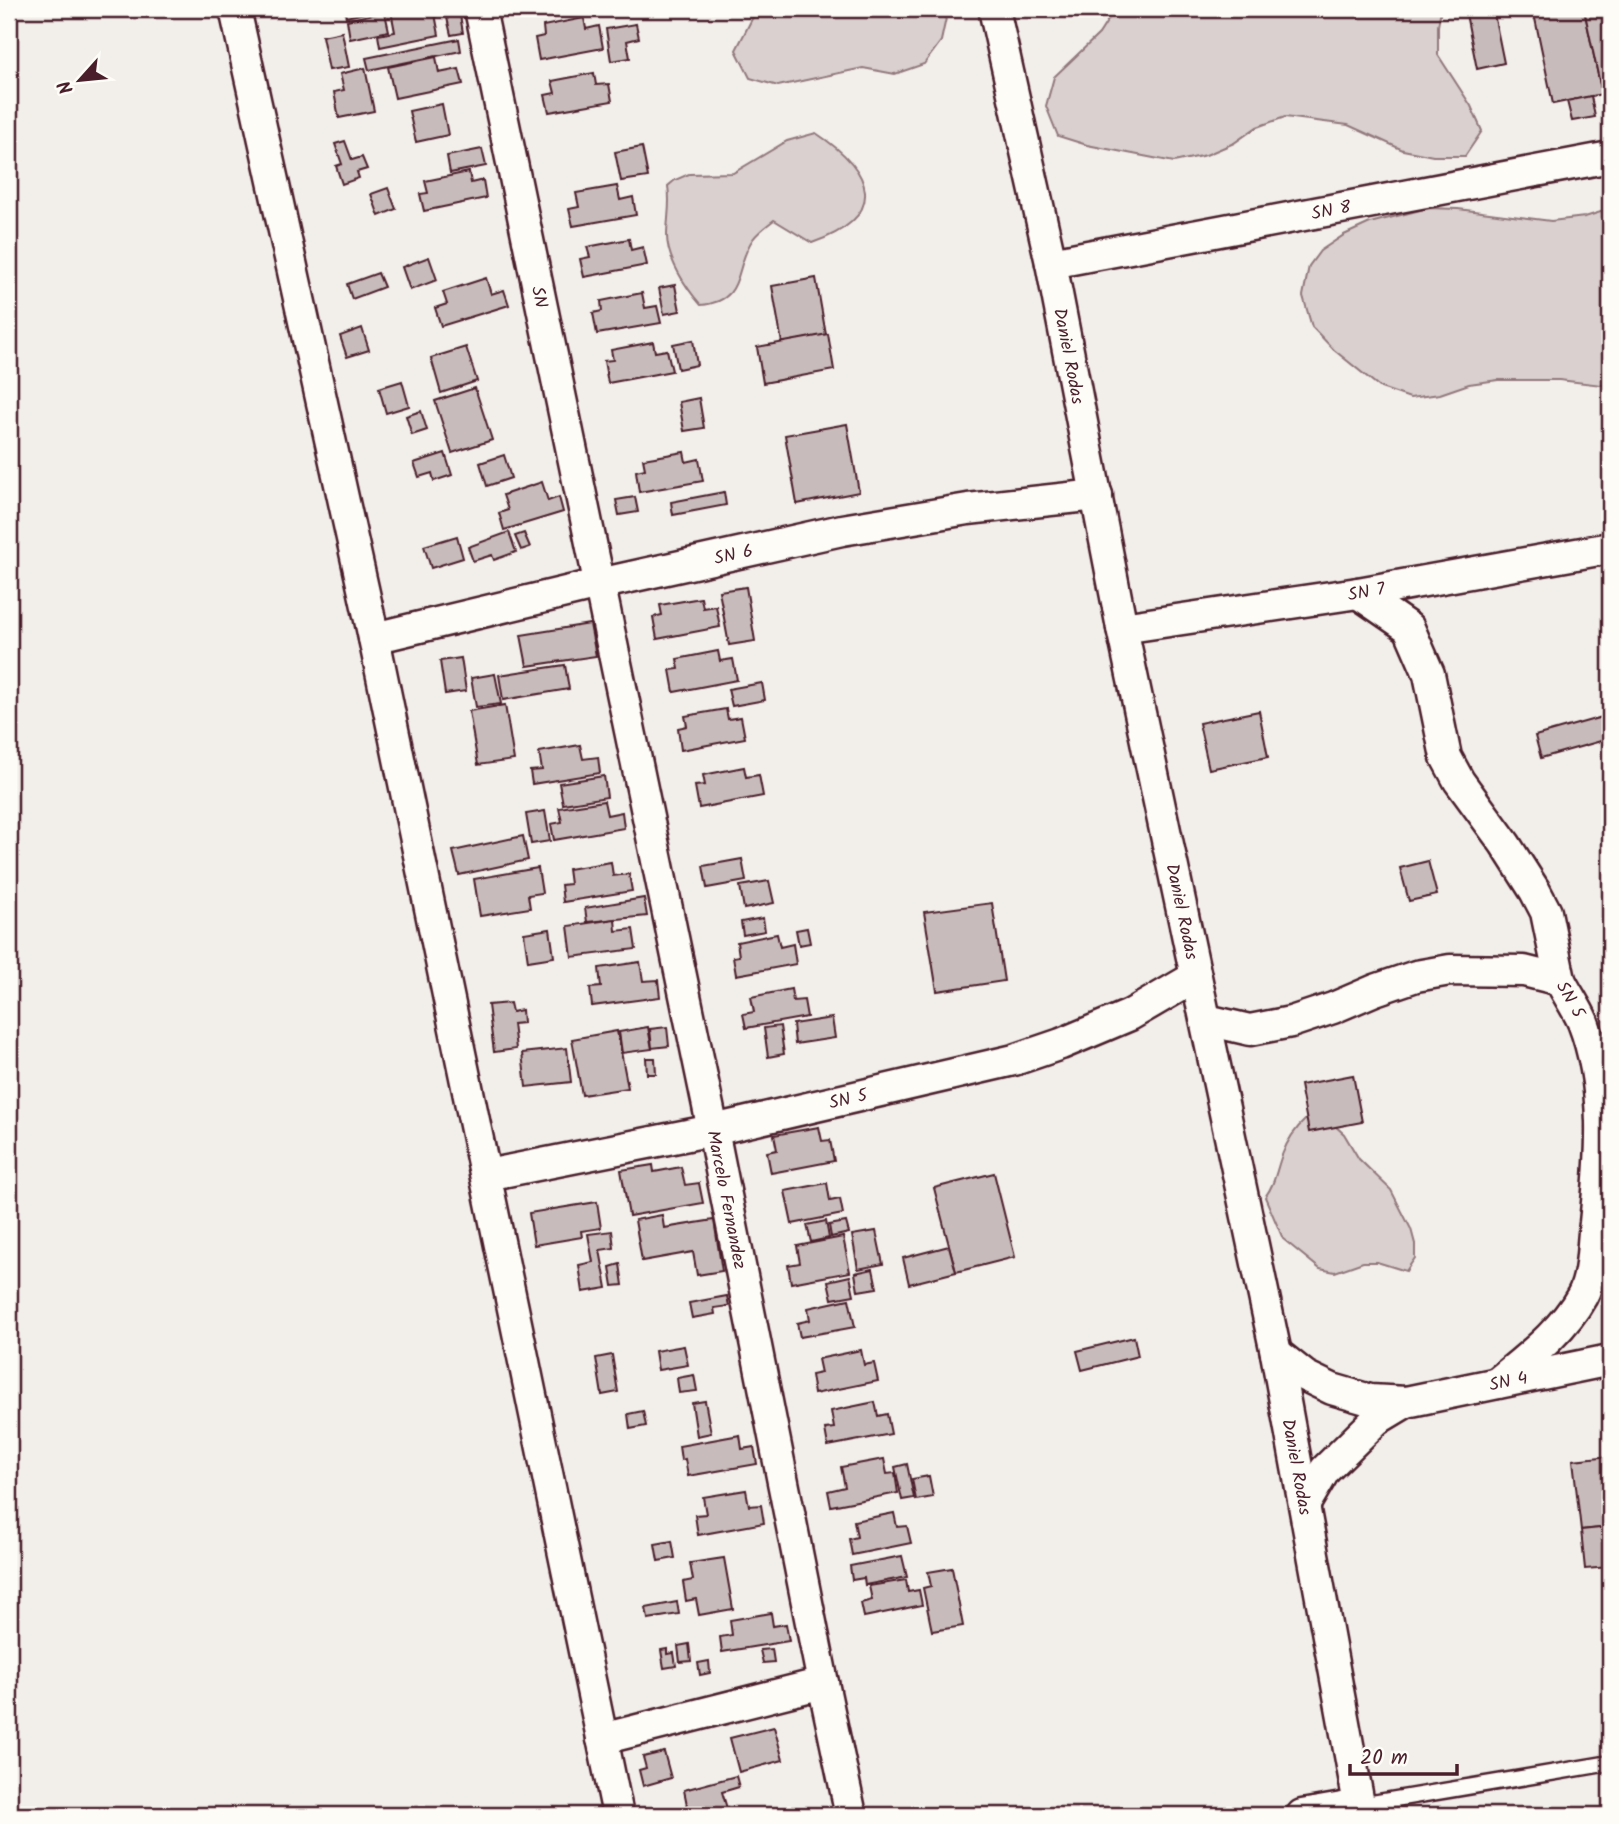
<svg xmlns="http://www.w3.org/2000/svg" width="1619" height="1824" viewBox="0 0 1619 1824" font-family="Kalam,sans-serif">
	<style>
		.green { fill: #d9d0cf; stroke: #92787d; stroke-width: 2 }
		.building { fill: #c8bbbb; stroke: #4a1f2b; stroke-width: 2 }
		.lines { fill: none; stroke-linecap: round; stroke-linejoin: round }
		.lane-casing { stroke: #4a1f2b; stroke-width: 19 }
		.street-casing { stroke: #4a1f2b; stroke-width: 35 }
		.lane { stroke: #fdfcf7; stroke-width: 14 }
		.street { stroke: #fdfcf7; stroke-width: 30 }
		.labels { text-anchor: middle; stroke-width: 7; stroke-linejoin: round; paint-order: stroke }
		.street-label { font-size: 18px; fill: #4a1f2b; stroke: #fdfcf7 }
	</style>
	<rect width="100%" height="100%" fill="#f2efeb"/>
	<filter id="ink" filterUnits="userSpaceOnUse"><feTurbulence type="fractalNoise" baseFrequency=".0143" numOctaves="2"/><feDisplacementMap in="SourceGraphic" scale="14" xChannelSelector="R" yChannelSelector="G"/><feConvolveMatrix kernelMatrix="1 2 1 2 8 2 1 2 1" color-interpolation-filters="sRGB"/></filter>
	<g filter="url(#ink)">
		<!-- green -->
		<g class="green">
			<path d="M757,9H948L941,41L924,64L895,74L863,68L778,86L750,78L736,50Z"/>
			<path d="M1115,9H1441L1438,26V55L1471,106L1482,131L1465,156H1433L1403,150L1348,125L1285,117L1257,127L1234,143L1206,155L1174,162L1087,145L1058,136L1046,106L1054,77L1099,34Z"/>
			<path d="M816,133C875,172 889,216 812,243L774,220C766,226 758,232 753,239C733,267 747,301 701,305C686,288 667,259 667,236C667,218 671,205 668,186L675,180L689,174L733,173L787,141Z"/>
			<path d="M1428,208L1458,209L1551,221L1585,217L1610,209V386L1559,380H1498L1469,384L1440,394L1410,398L1381,388L1334,350L1312,327L1303,296L1309,266L1320,251L1344,235L1370,223Z"/>
			<path d="M1307,1118L1334,1125L1344,1134L1359,1159L1391,1190L1411,1229L1415,1244V1258L1406,1271L1377,1262H1363L1335,1272L1320,1269L1283,1239L1265,1197C1275,1184 1276,1171 1282,1155C1287,1141 1296,1128 1307,1118Z"/>
		</g>
		<!-- building -->
		<g class="building">
			<path d="M344,9H375V11L346,17Z"/>
			<path d="M377,9H388L389,12L385,13L389,31L350,39L347,20L378,13Z"/>
			<path d="M401,9H434L439,35L380,47L378,35L395,32L391,11Z"/>
			<path d="M445,9H459L463,33L451,35Z"/>
			<path d="M1465,9H1493L1504,63L1477,69Z"/>
			<path d="M1533,9H1584L1602,94L1553,104Z"/>
			<path d="M1584,9H1608L1610,18V92L1602,94Z"/>
			<path d="M584,18L586,29L599,26L603,48L539,60L535,38L544,36L543,26Z"/>
			<path d="M636,24L639,38L627,41L630,58L611,61L606,29Z"/>
			<path d="M342,32L349,67L329,70L322,36Z"/>
			<path d="M459,39L461,51L369,70L366,58Z"/>
			<path d="M436,57L439,73L459,69L463,84L395,98L388,67Z"/>
			<path d="M365,68L374,111L339,118L334,92L344,90L340,74Z"/>
			<path d="M594,73L596,85L609,84L612,101L549,112L545,95L555,93L552,81Z"/>
			<path d="M1591,96L1595,117L1572,121L1567,101Z"/>
			<path d="M442,104L448,135L416,142L409,111Z"/>
			<path d="M345,141L352,160L362,157L367,169L357,172L359,178L342,184L336,166L342,164L335,144Z"/>
			<path d="M642,147L648,177L621,181L615,152Z"/>
			<path d="M482,149L486,166L450,173L447,156Z"/>
			<path d="M469,172L471,183L483,180L486,198L424,211L420,194L428,193L425,181Z"/>
			<path d="M617,186L620,200L633,197L636,215L573,226L569,209L579,207L576,193Z"/>
			<path d="M388,188L396,209L379,216L371,194Z"/>
			<path d="M629,239L631,250L643,247L647,265L584,277L580,259L590,257L587,247Z"/>
			<path d="M429,257L437,280L410,290L402,267Z"/>
			<path d="M378,273L384,287L352,299L347,284Z"/>
			<path d="M486,278L491,294L504,290L509,305L441,326L435,308L447,304L443,292Z"/>
			<path d="M816,278L826,335L782,343L772,286Z"/>
			<path d="M675,285L680,311L664,314L659,288Z"/>
			<path d="M642,293L645,308L657,306L661,323L597,334L593,313L602,311L601,301Z"/>
			<path d="M362,328L369,350L347,357L340,336Z"/>
			<path d="M828,334L834,370L763,383L757,347Z"/>
			<path d="M693,340L697,365L678,369L673,344Z"/>
			<path d="M653,342L655,352L667,350L672,371L608,383L604,361L613,360L611,350Z"/>
			<path d="M466,347L477,381L441,393L431,358Z"/>
			<path d="M402,381L409,406L386,413L379,388Z"/>
			<path d="M475,388L492,440L452,453L435,401Z"/>
			<path d="M699,398L704,428L684,431L679,402Z"/>
			<path d="M421,411L427,430L412,435L406,416Z"/>
			<path d="M847,424L859,492L797,504L785,435Z"/>
			<path d="M684,452L686,462L699,459L703,481L639,492L636,471L645,469L643,459Z"/>
			<path d="M445,453L452,475L434,481L432,473L419,477L414,463Z"/>
			<path d="M504,455L511,478L487,486L480,463Z"/>
			<path d="M542,482L548,501L559,497L563,512L504,530L499,513L508,510L503,495Z"/>
			<path d="M724,492L726,505L673,515L671,502Z"/>
			<path d="M635,497L638,512L619,515L616,500Z"/>
			<path d="M509,532L516,552L494,560L492,555L473,561L468,547Z"/>
			<path d="M524,533L530,547L521,550L515,536Z"/>
			<path d="M457,536L463,558L431,568L424,546Z"/>
			<path d="M746,587L755,641L729,645L719,591Z"/>
			<path d="M701,598L703,608L716,606L720,627L657,639L653,617L662,615L660,605Z"/>
			<path d="M590,624L596,656L527,666L521,635Z"/>
			<path d="M718,651L720,661L733,659L737,680L674,692L670,670L679,669L677,659Z"/>
			<path d="M461,658L466,691L445,694L440,661Z"/>
			<path d="M565,665L569,689L503,700L499,675Z"/>
			<path d="M495,674L501,704L476,707L471,678Z"/>
			<path d="M762,683L765,700L732,706L728,689Z"/>
			<path d="M505,705L514,760L478,765L469,711Z"/>
			<path d="M726,709L728,719L741,717L745,738L681,750L678,728L687,726L685,716Z"/>
			<path d="M1259,711L1268,757L1209,769L1199,723Z"/>
			<path d="M1602,717L1608,739L1541,758L1535,736Z"/>
			<path d="M580,745L583,759L598,757L600,773L532,784L530,771L542,770L539,752Z"/>
			<path d="M744,767L746,777L759,775L763,796L699,808L695,786L705,785L703,775Z"/>
			<path d="M604,776L607,797L563,804L559,783Z"/>
			<path d="M604,801L607,815L622,812L624,828L554,840L551,824L562,822L559,808Z"/>
			<path d="M545,811L550,841L531,844L526,814Z"/>
			<path d="M523,836L528,860L459,875L453,851Z"/>
			<path d="M742,859L746,881L707,888L703,866Z"/>
			<path d="M1428,861L1437,895L1409,901L1400,868Z"/>
			<path d="M611,862L613,876L629,874L632,891L563,902L561,885L570,884L568,869Z"/>
			<path d="M538,868L542,893L528,895L530,908L480,916L474,879Z"/>
			<path d="M769,881L774,903L744,909L740,886Z"/>
			<path d="M644,898L647,916L587,922L585,908Z"/>
			<path d="M992,903L1004,981L937,991L924,912Z"/>
			<path d="M763,918L765,931L743,935L741,922Z"/>
			<path d="M615,919L616,931L633,929L636,949L572,957L568,926Z"/>
			<path d="M807,928L810,943L799,945L796,930Z"/>
			<path d="M550,929L554,957L528,961L524,933Z"/>
			<path d="M777,934L780,947L793,944L796,964L736,975L733,957L739,956L737,942Z"/>
			<path d="M640,962L643,981L658,980L660,997L592,1006L590,988L601,987L599,968Z"/>
			<path d="M791,989L793,1001L804,1000L807,1017L746,1028L743,1014L754,1012L751,997Z"/>
			<path d="M510,1003L512,1012L522,1010L523,1023L513,1024L516,1049L494,1052L488,1005Z"/>
			<path d="M832,1018L835,1038L795,1044L793,1024Z"/>
			<path d="M780,1026L784,1054L768,1057L764,1028Z"/>
			<path d="M648,1027L652,1049L622,1053L619,1032Z"/>
			<path d="M667,1027L669,1046L652,1048L650,1029Z"/>
			<path d="M617,1031L628,1088L582,1095L572,1039Z"/>
			<path d="M567,1048L571,1082L526,1087L522,1053Z"/>
			<path d="M646,1058H655L656,1074H647Z"/>
			<path d="M1353,1075L1362,1122L1309,1132L1300,1085Z"/>
			<path d="M819,1127L822,1141L830,1140L834,1161L771,1173L767,1152L777,1150L774,1135Z"/>
			<path d="M653,1165L654,1172L681,1167L685,1185L699,1183L703,1203L629,1216L621,1170Z"/>
			<path d="M994,1173L1015,1257L956,1272L934,1188Z"/>
			<path d="M827,1183L830,1201L840,1199L843,1214L792,1224L785,1191Z"/>
			<path d="M597,1202L601,1228L581,1231L582,1237L534,1245L529,1213Z"/>
			<path d="M662,1215L664,1228L714,1220L722,1271L697,1275L693,1252L642,1261L635,1220Z"/>
			<path d="M826,1221L829,1238L811,1242L807,1225Z"/>
			<path d="M846,1222L849,1233L831,1237L829,1225Z"/>
			<path d="M612,1231L614,1248L600,1250L607,1288L583,1292L579,1265L593,1262L588,1234Z"/>
			<path d="M876,1231L883,1264L858,1269L852,1235Z"/>
			<path d="M843,1237L850,1272L791,1283L788,1265L800,1263L797,1246Z"/>
			<path d="M949,1246L956,1272L909,1284L903,1258Z"/>
			<path d="M620,1264L623,1285L613,1286L610,1267Z"/>
			<path d="M873,1269L877,1288L858,1291L855,1273Z"/>
			<path d="M850,1276L854,1295L832,1299L828,1281Z"/>
			<path d="M727,1296L729,1306L714,1308L715,1314L692,1318L689,1303Z"/>
			<path d="M849,1299L855,1327L800,1337L797,1323L810,1320L808,1308Z"/>
			<path d="M1134,1337L1138,1356L1082,1370L1077,1351Z"/>
			<path d="M684,1346L688,1365L658,1370L655,1351Z"/>
			<path d="M861,1350L864,1365L874,1363L878,1381L814,1394L811,1375L821,1373L818,1359Z"/>
			<path d="M612,1355L618,1392L602,1395L596,1358Z"/>
			<path d="M694,1375L697,1391L679,1393L677,1378Z"/>
			<path d="M705,1401L711,1433L697,1436L692,1403Z"/>
			<path d="M875,1402L878,1416L887,1414L891,1434L828,1446L825,1429L834,1428L831,1411Z"/>
			<path d="M643,1411L646,1426L630,1429L628,1414Z"/>
			<path d="M740,1435L742,1449L754,1447L757,1464L688,1476L685,1459L681,1460L679,1446Z"/>
			<path d="M1610,1456V1527L1581,1530L1573,1460Z"/>
			<path d="M884,1459L887,1474L895,1473L898,1493L831,1506L828,1491L845,1487L841,1467Z"/>
			<path d="M907,1464L914,1498L902,1500L895,1467Z"/>
			<path d="M929,1476L933,1497L916,1500L912,1479Z"/>
			<path d="M746,1490L749,1506L761,1505L764,1523L698,1535L695,1515L706,1514L703,1497Z"/>
			<path d="M894,1513L897,1527L907,1526L911,1543L852,1555L849,1539L857,1537L854,1521Z"/>
			<path d="M1610,1527V1567L1585,1569L1581,1530Z"/>
			<path d="M672,1541L675,1558L658,1561L655,1544Z"/>
			<path d="M902,1556L907,1577L865,1585L864,1578L852,1580L850,1566Z"/>
			<path d="M724,1558L733,1609L699,1615L696,1599L686,1601L683,1582L693,1580L690,1563Z"/>
			<path d="M952,1568L963,1626L932,1631L923,1588L931,1586L928,1572Z"/>
			<path d="M906,1580L908,1592L919,1590L922,1605L864,1617L861,1603L872,1600L869,1586Z"/>
			<path d="M677,1602L679,1614L648,1619L646,1608Z"/>
			<path d="M771,1613L773,1626L786,1624L789,1641L722,1652L720,1637L732,1635L730,1620Z"/>
			<path d="M689,1644L691,1661L680,1662L678,1646Z"/>
			<path d="M667,1649V1654L674,1653L676,1666L664,1668L661,1650Z"/>
			<path d="M772,1649L774,1662L763,1663L760,1650Z"/>
			<path d="M709,1661L710,1673L700,1675L698,1663Z"/>
			<path d="M774,1727L783,1760L739,1772L730,1738Z"/>
			<path d="M664,1752L671,1778L643,1786L639,1770L646,1768L643,1757Z"/>
			<path d="M736,1776L739,1787L722,1792L729,1815H689L684,1790Z"/>
		</g>
		<g class="lines">
			<!-- lane casing -->
			<g class="lane-casing">
				<path id="lane" d="M1360,1805L1610,1763"/>
			</g>
			<!-- street casing -->
			<g class="street-casing">
				<g id="street">
					<path d="M235,9L374,638L618,1815"/>
					<path id="s1" d="M480,9L713,1130L823,1683L851,1815"/>
					<path id="s2" d="M994,9L1051,263L1122,628L1276,1353L1361,1815"/>
					<path id="s3" d="M1051,263L1610,157"/>
					<path d="M1358,593L1409,628L1429,674L1446,757L1459,781L1505,844L1535,891L1546,912L1560,980"/>
					<path id="s4" d="M1122,628L1358,593L1610,548"/>
					<path id="s5" d="M374,638L599,584L842,530L968,509L1097,495"/>
					<path id="s6" d="M1207,1020L1250,1030L1291,1022L1333,1008L1375,990L1416,976L1450,970L1524,971L1560,980C1567,994 1577,1008 1583,1022C1608,1087 1602,1156 1595,1223C1592,1245 1593,1276 1582,1296C1562,1332 1528,1357 1497,1383"/>
					<path id="s7" d="M487,1175L713,1130L1014,1060L1061,1044L1130,1015L1195,977"/>
					<path id="s8" d="M1276,1353L1305,1376L1332,1389L1370,1400L1406,1402L1610,1360"/>
					<path d="M1305,1504L1325,1470L1376,1420L1406,1402"/>
					<path d="M602,1739L823,1683"/>
					<path d="M1302,1815L1360,1805"/>
				</g>
			</g>
			<!-- lane -->
			<use href="#lane" class="lane"/>
			<!-- street -->
			<use href="#street" class="street"/>
		</g>
	</g>
	<g class="labels">
		<!-- street labels -->
		<g class="street-label">
			<text dy="6" stroke="none"><textPath href="#s3" startOffset="285">SN 8</textPath></text>
			<text dy="6" stroke="none"><textPath href="#s1" startOffset="294">SN</textPath></text>
			<text dy="6" stroke="none"><textPath href="#s2" startOffset="355">Daniel Rodas</textPath></text>
			<text dy="6" stroke="none"><textPath href="#s5" startOffset="369">SN 6</textPath></text>
			<text dy="6" stroke="none"><textPath href="#s4" startOffset="247">SN 7</textPath></text>
			<text dy="6" stroke="none"><textPath href="#s2" startOffset="922">Daniel Rodas</textPath></text>
			<text dy="6" stroke="none"><textPath href="#s6" startOffset="387">SN 5</textPath></text>
			<text dy="6" stroke="none"><textPath href="#s7" startOffset="369">SN 5</textPath></text>
			<text dy="6" stroke="none"><textPath href="#s1" startOffset="1216">Marcelo Fernandez</textPath></text>
			<text dy="6" stroke="none"><textPath href="#s8" startOffset="247">SN 4</textPath></text>
			<text dy="6" stroke="none"><textPath href="#s2" startOffset="1489">Daniel Rodas</textPath></text>
		</g>
	</g>
	<!-- margin -->
	<rect width="1619" height="1824" fill="none" stroke="#fdfcf7" stroke-width="35"/>
	<rect x="18" y="18" width="1584" height="1789" fill="none" stroke="#4a1f2b" stroke-width="2.5" filter="url(#ink)"/>
	<!-- north arrow -->
	<g transform="translate(80 80) rotate(243)" stroke="#fdfcf7" stroke-width="5" paint-order="stroke">
	<path d="M0-5L12 26L0 18L-12 26Z" fill="#4a1f2b"/>
	<text y="-10" font-size="19" font-weight="bold" text-anchor="middle" fill="#4a1f2b">N</text>
	</g>
	<!-- scale -->
	<path d="M1350 1764v10h107v-10" fill="none" stroke="#4a1f2b" stroke-width="3.5"/>
	<text x="1360" y="1764" font-size="21" fill="#4a1f2b" stroke="#fdfcf7" stroke-width="5" paint-order="stroke">20 m</text>
</svg>
